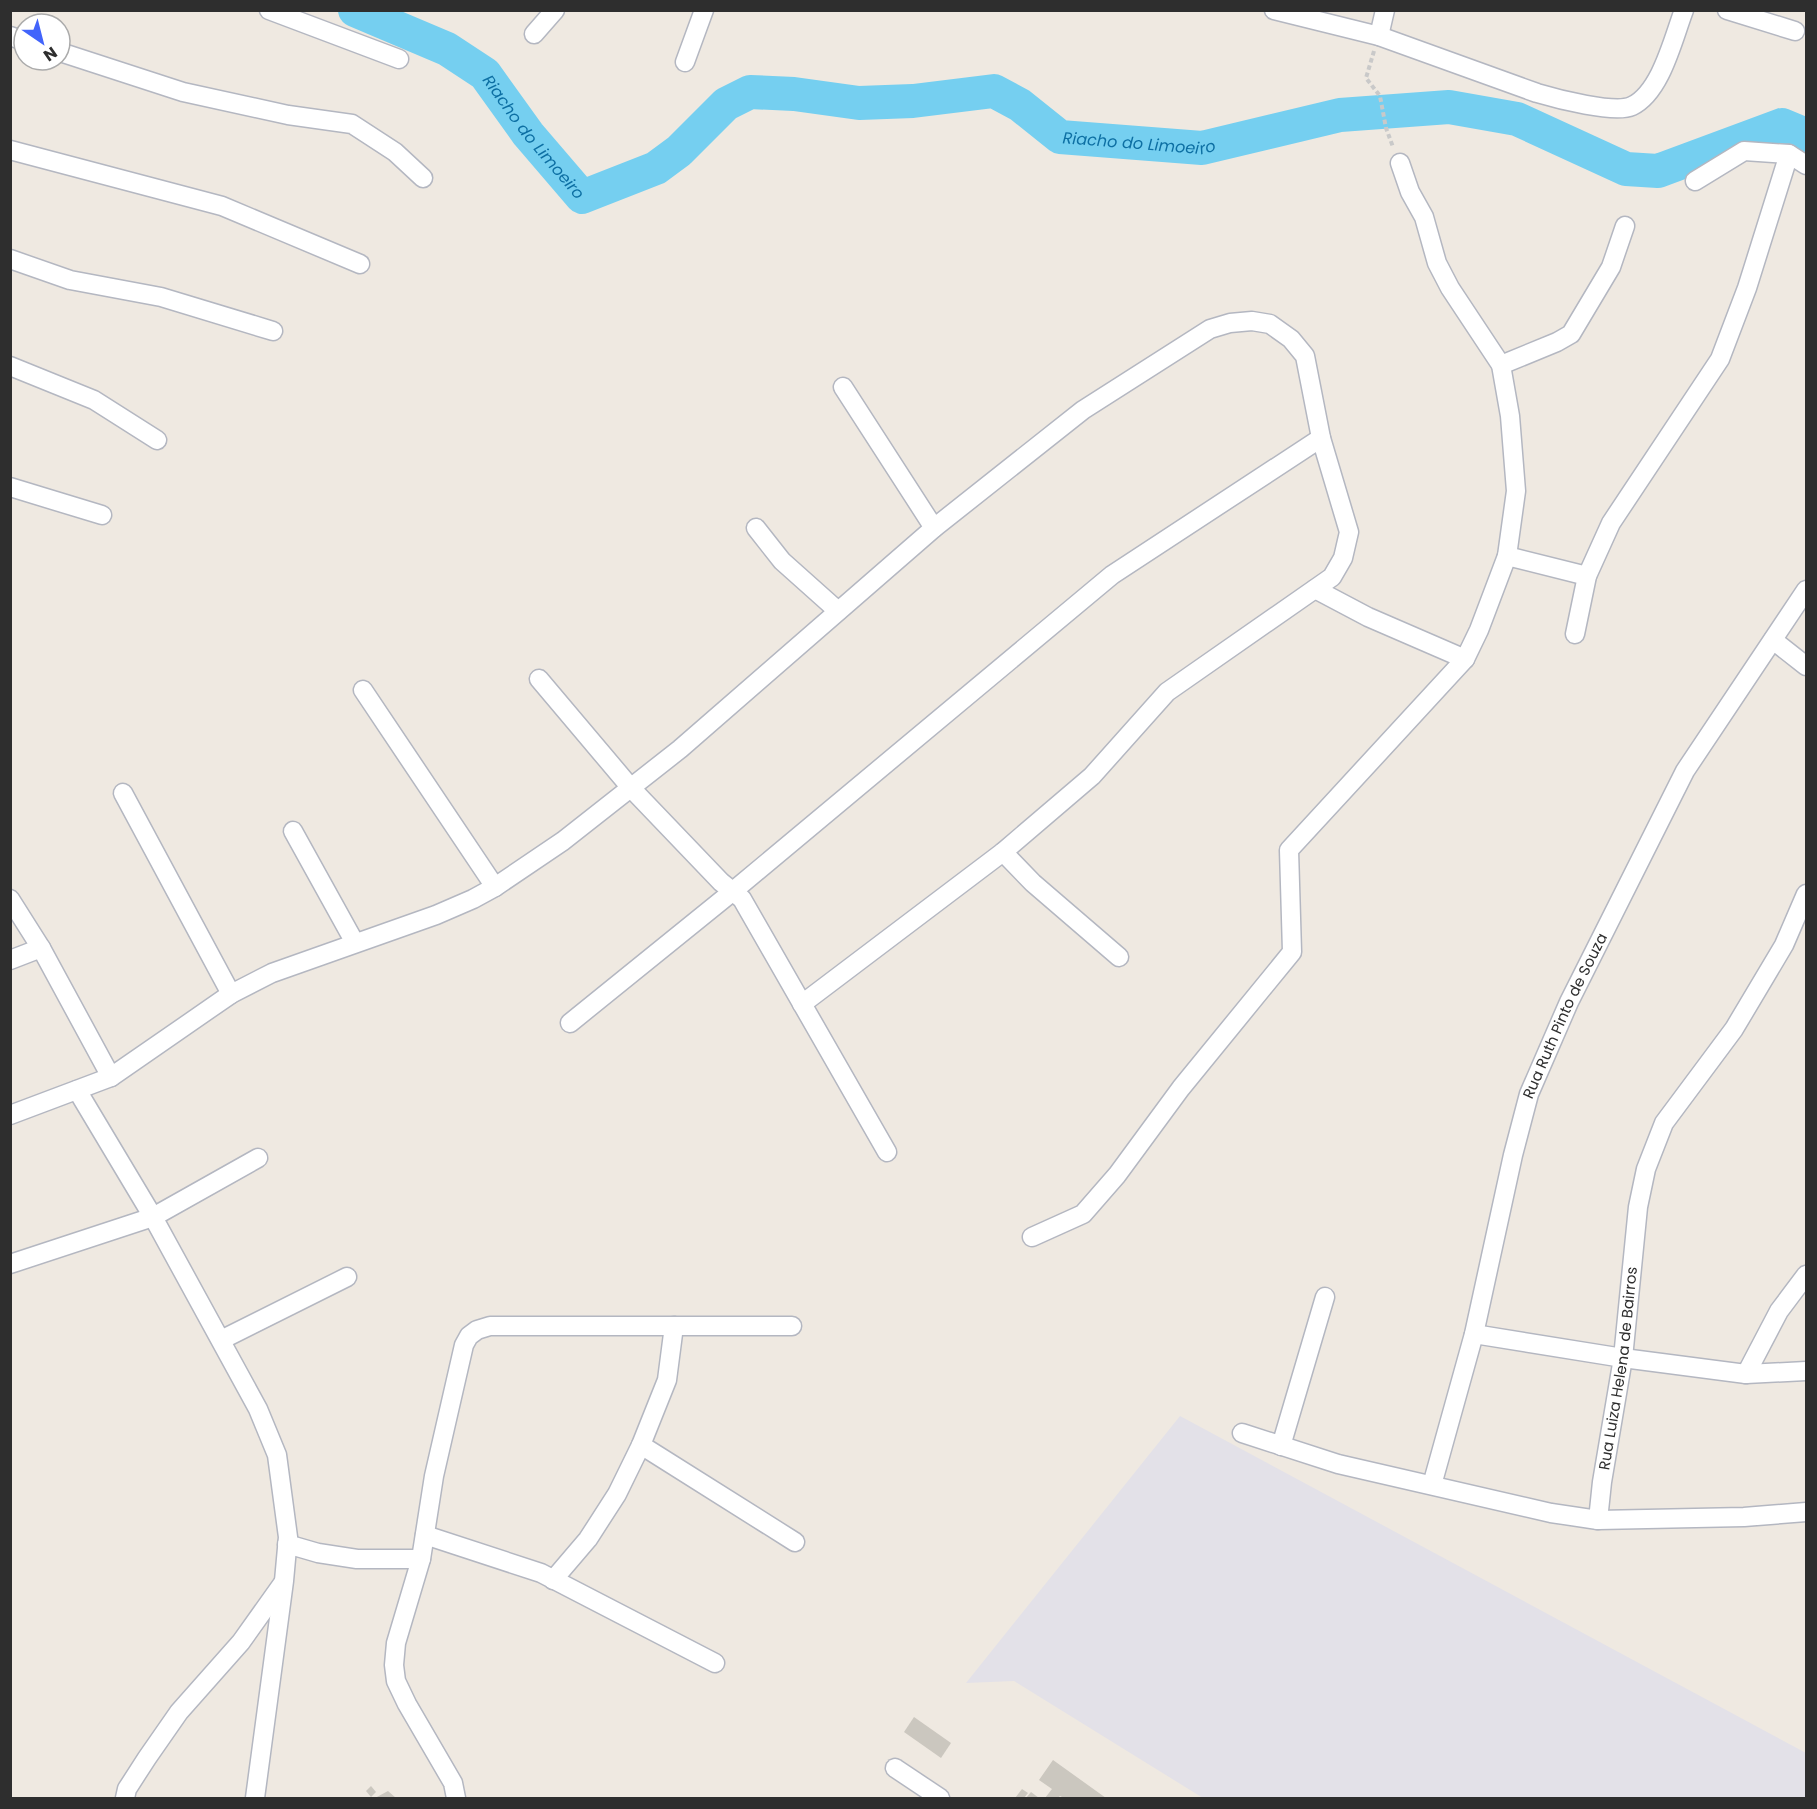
<svg xmlns="http://www.w3.org/2000/svg" width="1817" height="1809" viewBox="0 0 1817 1809" font-family="Poppins,sans-serif">
	<style>
		.industrial { fill: #e3e1e8 }
		.lines { fill: none; stroke-linecap: round; stroke-linejoin: round }
		.river { stroke: #75cff0; stroke-width: 34 }
		.building { fill: #cbc7bf }
		.street-casing { stroke: #b4b7c1; stroke-width: 21 }
		.path { stroke: #c9c9c9; stroke-width: 4; stroke-dasharray: 4.5 3; stroke-linecap: butt }
		.street { stroke: #fff; stroke-width: 18 }
		.labels { text-anchor: middle; stroke-width: 6; stroke-linejoin: round; paint-order: stroke }
		.street-label { font-size: 15px; fill: #2e2e2e; stroke: #fff }
		.water-label { font-size: 16px; font-style: italic; fill: #0d6fa3; stroke: #fff }
	</style>
	<rect width="100%" height="100%" fill="#efe9e1"/>
	<!-- industrial -->
	<path class="industrial" d="M1180,1416L1806,1753V1798H1203L1014,1681L966,1683Z"/>
	<g class="lines">
		<!-- river -->
		<path class="river" id="s1" d="M355,10L447,49L485,74L528,134L582,197L656,168L679,151L726,104L750,92L794,94L859,103L913,101L994,91L1020,105L1060,137L1202,148L1340,115L1449,107L1517,119L1626,169L1658,171L1782,125L1806,135"/>
	</g>
	<!-- building -->
	<g class="building">
		<path d="M914,1717L951,1743L941,1758L904,1732Z"/>
		<path d="M1053,1760L1106,1798H1064L1060,1796L1058,1798H1045L1052,1789L1039,1780Z"/>
		<path d="M371,1786L376,1792L371,1797L366,1791Z"/>
		<path d="M1022,1789L1028,1793L1024,1798H1015Z"/>
		<path d="M388,1791L396,1798H375Z"/>
		<path d="M1031,1792L1039,1798H1026Z"/>
	</g>
	<g class="lines">
		<!-- street casing -->
		<g class="street-casing">
			<g id="street">
				<path d="M269,10L399,59"/>
				<path d="M1274,10L1379,36L1537,93C1557,99 1615,114 1632,106C1661,92 1673,39 1684,10"/>
				<path d="M1727,10L1795,31"/>
				<path d="M534,34L555,10"/>
				<path d="M10,36L24,41"/>
				<path d="M1379,36L1385,10"/>
				<path d="M60,52L183,92L288,115L352,124L395,152L423,178"/>
				<path d="M685,62L704,10"/>
				<path d="M10,150L222,206L360,264"/>
				<path d="M1695,181L1744,151L1789,154L1806,165"/>
				<path d="M10,259L70,280L161,297L273,331"/>
				<path d="M1501,365L1557,342L1571,334L1611,267L1625,226"/>
				<path d="M10,366L94,400L157,440"/>
				<path d="M843,387L934,528"/>
				<path d="M10,487L102,515"/>
				<path d="M756,528L782,561L838,611"/>
				<path d="M1507,556L1587,576"/>
				<path d="M1315,589L1368,617L1465,659"/>
				<path d="M1575,634L1587,576L1611,523L1720,359L1747,288L1789,154"/>
				<path d="M1773,640L1806,666"/>
				<path d="M539,679L631,788L721,882L742,899L887,1152"/>
				<path d="M363,690L495,887"/>
				<path d="M123,793L231,994"/>
				<path d="M293,831L355,943"/>
				<path d="M1003,852L1033,883L1119,957"/>
				<path d="M10,899L41,948L111,1077"/>
				<path d="M10,960L41,948"/>
				<path d="M570,1023L732,892L1112,575L1321,438"/>
				<path d="M77,1090L153,1217L258,1409L277,1455L288,1537L284,1581L255,1798"/>
				<path d="M10,1115L111,1077L231,994L272,973L436,915L473,899L495,887L563,841L680,749L934,528L1083,410L1210,329L1230,323L1252,321L1270,324L1291,339L1305,356L1321,438L1349,532L1343,558L1332,577L1167,692L1092,776L1003,852L802,1004"/>
				<path d="M1032,1237L1083,1214L1117,1175L1181,1088L1292,952L1289,850L1465,659L1479,630L1507,556L1516,491L1510,416L1501,365L1450,288L1437,263L1424,217L1410,192L1400,163"/>
				<path d="M10,1264L153,1217L258,1158"/>
				<path d="M1474,1334L1623,1358L1746,1374L1806,1371"/>
				<path d="M221,1340L347,1277"/>
				<path d="M1746,1374L1779,1311L1806,1275"/>
				<path id="s2" d="M1242,1433L1338,1464L1551,1513L1598,1520L1602,1482L1623,1358L1638,1207L1646,1169L1664,1123L1734,1029L1784,945L1806,894"/>
				<path d="M641,1445L795,1542"/>
				<path d="M1281,1446L1325,1297"/>
				<path id="s3" d="M1432,1485L1474,1334L1513,1155L1529,1094L1569,1002L1685,771L1806,590"/>
				<path d="M1598,1520L1744,1517L1806,1512"/>
				<path d="M425,1535L541,1573L715,1663"/>
				<path d="M287,1544L318,1553L357,1559H421"/>
				<path d="M553,1580L588,1539L617,1494L641,1445L667,1380L674,1326"/>
				<path d="M895,1768L940,1798"/>
				<path d="M125,1798L127,1789L147,1758L179,1712L241,1642L283,1583"/>
				<path d="M456,1798L453,1783L407,1704L396,1681L394,1665L396,1643L421,1559L434,1476L464,1345L469,1336L477,1330L490,1326H792"/>
			</g>
		</g>
		<!-- path -->
		<path class="path" d="M1374,51L1366,78L1380,96L1386,128L1393,147"/>
		<!-- street -->
		<use href="#street" class="street"/>
	</g>
	<g class="labels">
		<!-- street labels -->
		<g class="street-label">
			<text dy="5" stroke="none"><textPath href="#s3" startOffset="489">Rua Ruth Pinto de Souza</textPath></text>
			<text dy="5" stroke="none"><textPath href="#s2" startOffset="520">Rua Luiza Helena de Bairros</textPath></text>
		</g>
		<!-- water labels -->
		<g class="water-label">
			<text dy="6" stroke="none"><textPath href="#s1" startOffset="225">Riacho do Limoeiro</textPath></text>
			<text dy="6" stroke="none"><textPath href="#s1" startOffset="909">Riacho do Limoeiro</textPath></text>
		</g>
	</g>
	<!-- border -->
	<rect width="1817" height="1809" fill="none" stroke="#2e2e2e" stroke-width="24"/>
	<!-- north arrow -->
	<g transform="translate(42 42) rotate(145)"><circle r="28" fill="#ffffff" stroke="#ababab" stroke-width="1.5"/>
	<path d="M0-4.5L10 22L0 15L-10 22Z" fill="#4264fb"/>
	<text y="-9" font-size="16" font-weight="bold" text-anchor="middle" fill="#2e2e2e">N</text>
	</g>
</svg>
